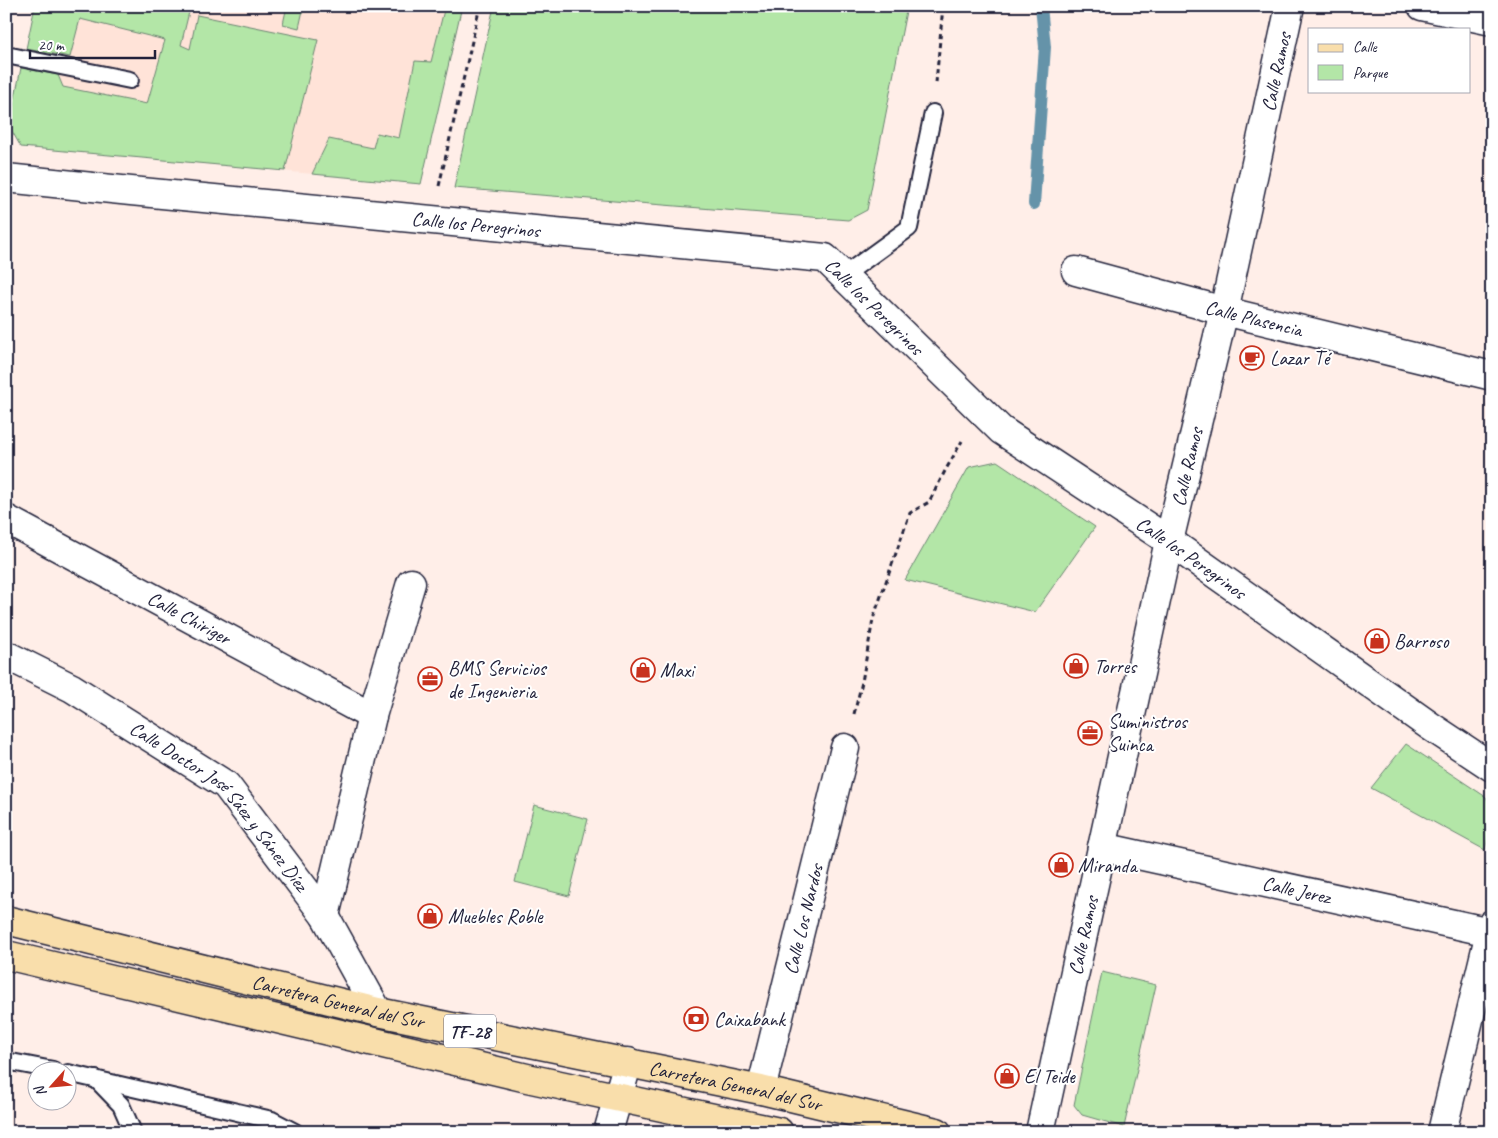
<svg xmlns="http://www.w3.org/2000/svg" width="1498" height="1138" viewBox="0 0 1498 1138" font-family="Caveat,sans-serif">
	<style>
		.built { fill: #ffe3d8 }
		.green { fill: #b3e6a7; stroke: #6a8471 }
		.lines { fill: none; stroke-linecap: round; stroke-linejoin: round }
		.stream { stroke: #6593a9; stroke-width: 12 }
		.lane-casing { stroke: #22223b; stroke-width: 20 }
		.street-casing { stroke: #22223b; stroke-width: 31 }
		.primary-casing { stroke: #22223b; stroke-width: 31 }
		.path { stroke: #22223b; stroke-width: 3; stroke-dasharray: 5 4; stroke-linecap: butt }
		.lane { stroke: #fff; stroke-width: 16 }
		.street { stroke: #fff; stroke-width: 28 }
		.primary { stroke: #f9deab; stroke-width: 28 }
		.labels { text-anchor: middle; stroke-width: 4; stroke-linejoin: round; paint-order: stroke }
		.shield { fill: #fff; stroke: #646476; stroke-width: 1 }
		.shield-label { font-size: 19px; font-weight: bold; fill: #22223b }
		.street-label { font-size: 20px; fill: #22223b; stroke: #fff }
		.poi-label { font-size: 20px; fill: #22223b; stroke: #fff; text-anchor: start }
	</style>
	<rect width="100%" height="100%" fill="#ffeee8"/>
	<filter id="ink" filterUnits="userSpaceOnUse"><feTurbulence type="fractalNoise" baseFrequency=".02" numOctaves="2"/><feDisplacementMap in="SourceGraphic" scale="10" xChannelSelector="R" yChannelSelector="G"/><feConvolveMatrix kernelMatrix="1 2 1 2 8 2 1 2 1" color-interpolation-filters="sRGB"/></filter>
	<g filter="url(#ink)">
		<!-- built -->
		<path class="built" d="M35,6H462L421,184L21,147L9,126Z"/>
		<!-- green -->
		<g class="green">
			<path d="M35,6H159L189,12L181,45L190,49L197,15L318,40L285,171L21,147L9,126L21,68L58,75L63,87L147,104L165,40L80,19L70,57L26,49Z"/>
			<path d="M287,6H304L299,28L283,24Z"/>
			<path d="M445,6H462L421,184L312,174L329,139L373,148L377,133L399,138L415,61L431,62Z"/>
			<path d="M494,6H907L867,210L848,220L454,188Z"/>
			<path d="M997,461L1095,527L1035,612L905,580L969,467Z"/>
			<path d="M1406,744L1486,797C1496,817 1490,828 1485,850L1371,788Z"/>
			<path d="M534,805L588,819L569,896L515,882Z"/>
			<path d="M1102,972L1156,985L1124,1127L1082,1115L1074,1105Z"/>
		</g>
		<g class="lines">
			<!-- stream -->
			<path class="stream" d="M1034,204L1045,47L1041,6"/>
			<!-- lane casing -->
			<g class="lane-casing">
				<g id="lane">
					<path d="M6,55L130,80"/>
					<path d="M843,276L909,228L933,113"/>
					<path d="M6,1061L53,1070"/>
					<path d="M68,1073L272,1120L295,1132"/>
					<path d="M96,1079L121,1105L133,1132"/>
				</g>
			</g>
			<!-- street casing -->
			<g class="street-casing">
				<g id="street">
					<path d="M1422,6L1492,21"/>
					<path id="s1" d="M6,178L131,191L825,258L1001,430L1169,541L1430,726L1492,767"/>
					<path id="s2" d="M1076,271L1224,311L1492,376"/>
					<path id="s3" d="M6,519L372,716"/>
					<path id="s4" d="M6,655L72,688L226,785L325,916L378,1012"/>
					<path id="s5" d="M1102,847L1490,932"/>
					<path d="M325,916L372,716L411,583"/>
					<path id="s6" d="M761,1090L845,748"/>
					<path d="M608,1132L628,1062"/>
					<path id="s7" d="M1040,1132L1169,541L1224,311L1290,6"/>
					<path d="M1442,1132L1492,924"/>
				</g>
			</g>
			<!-- primary casing -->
			<g class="primary-casing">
				<g id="primary">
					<path id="s8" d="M6,920L378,1012L761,1090L937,1132"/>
					<path d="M6,955L527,1078L779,1132"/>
				</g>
			</g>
			<!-- path -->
			<g class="path">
				<path d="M936,83L943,6"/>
				<path d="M439,186L480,6"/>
				<path d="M854,714L862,682L873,619L910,513L929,502L945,471L962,441"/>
			</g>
			<!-- lane -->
			<use href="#lane" class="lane"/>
			<!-- street -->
			<use href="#street" class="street"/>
			<!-- primary -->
			<use href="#primary" class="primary"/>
		</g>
	</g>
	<!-- icons -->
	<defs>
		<g id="cafe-ring" transform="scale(1.25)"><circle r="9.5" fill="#fff" stroke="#c8321e" stroke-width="1.5"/><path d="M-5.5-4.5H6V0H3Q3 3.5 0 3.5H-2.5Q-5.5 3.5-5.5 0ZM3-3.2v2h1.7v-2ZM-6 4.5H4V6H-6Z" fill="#c8321e"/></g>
		<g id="shop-ring" transform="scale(1.25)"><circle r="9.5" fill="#fff" stroke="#c8321e" stroke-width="1.5"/><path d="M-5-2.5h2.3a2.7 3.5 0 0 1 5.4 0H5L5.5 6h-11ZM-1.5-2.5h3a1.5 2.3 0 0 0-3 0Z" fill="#c8321e"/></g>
		<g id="office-ring" transform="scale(1.25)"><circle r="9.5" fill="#fff" stroke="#c8321e" stroke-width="1.5"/><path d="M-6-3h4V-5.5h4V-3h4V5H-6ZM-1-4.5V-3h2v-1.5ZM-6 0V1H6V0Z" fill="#c8321e"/></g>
		<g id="bank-ring" transform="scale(1.25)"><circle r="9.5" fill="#fff" stroke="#c8321e" stroke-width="1.5"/><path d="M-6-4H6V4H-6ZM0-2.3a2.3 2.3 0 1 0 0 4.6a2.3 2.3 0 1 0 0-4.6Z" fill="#c8321e"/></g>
	</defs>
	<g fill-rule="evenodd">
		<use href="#cafe-ring" x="1252" y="358"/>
		<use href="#shop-ring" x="1377" y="641"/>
		<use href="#shop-ring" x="1076" y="666"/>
		<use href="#shop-ring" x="643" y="670"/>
		<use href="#office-ring" x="430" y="679"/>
		<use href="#office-ring" x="1090" y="733"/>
		<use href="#shop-ring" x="1061" y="865"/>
		<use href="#shop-ring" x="430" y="916"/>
		<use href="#bank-ring" x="696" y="1019"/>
		<use href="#shop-ring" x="1007" y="1076"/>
	</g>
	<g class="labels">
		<!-- shield labels -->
		<rect class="shield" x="444" y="1014.5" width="52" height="33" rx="4"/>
		<g class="shield-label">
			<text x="470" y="1038">TF-28</text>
		</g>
		<!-- street labels -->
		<g class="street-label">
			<text dy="7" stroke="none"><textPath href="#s7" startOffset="1086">Calle Ramos</textPath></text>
			<text dy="7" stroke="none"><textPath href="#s1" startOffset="472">Calle los Peregrinos</textPath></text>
			<text dy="7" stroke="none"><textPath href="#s1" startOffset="892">Calle los Peregrinos</textPath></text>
			<text dy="7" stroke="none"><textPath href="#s2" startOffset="184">Calle Plasencia</textPath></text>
			<text dy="7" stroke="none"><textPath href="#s7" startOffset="681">Calle Ramos</textPath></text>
			<text dy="7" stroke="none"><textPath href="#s1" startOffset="1298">Calle los Peregrinos</textPath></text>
			<text dy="7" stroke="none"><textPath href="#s3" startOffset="208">Calle Chiriger</textPath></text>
			<text dy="7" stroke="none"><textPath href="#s4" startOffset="265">Calle Doctor José Sáez y Sánez Díez</textPath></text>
			<text dy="7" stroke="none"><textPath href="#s5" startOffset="199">Calle Jerez</textPath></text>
			<text dy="7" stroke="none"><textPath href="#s6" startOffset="176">Calle Los Nardos</textPath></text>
			<text dy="7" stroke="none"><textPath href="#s7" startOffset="201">Calle Ramos</textPath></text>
			<text dy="7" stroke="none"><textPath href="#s8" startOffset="342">Carretera General del Sur</textPath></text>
			<text dy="7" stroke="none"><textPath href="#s8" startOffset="748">Carretera General del Sur</textPath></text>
		</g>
		<!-- poi labels -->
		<g class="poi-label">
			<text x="1270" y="365">Lazar Té</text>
			<text x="1394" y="648">Barroso</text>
			<text x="1094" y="673">Torres</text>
			<text x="448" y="675">BMS Servicios<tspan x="448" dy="23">de Ingenieria</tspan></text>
			<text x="660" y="677">Maxi</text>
			<text x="1108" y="728">Suministros<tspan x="1108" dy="23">Suinca</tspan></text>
			<text x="1078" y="872">Miranda</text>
			<text x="448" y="923">Muebles Roble</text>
			<text x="714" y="1026">Caixabank</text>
			<text x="1024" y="1083">El Teide</text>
		</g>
	</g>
	<!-- margin -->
	<rect width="1498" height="1138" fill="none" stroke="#fff" stroke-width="25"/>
	<rect x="12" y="12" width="1473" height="1113" fill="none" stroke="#22223b" stroke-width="2" filter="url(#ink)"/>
	<!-- legend -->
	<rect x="1308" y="28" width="162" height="65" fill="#ffffff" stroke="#a7a7b1"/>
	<rect x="1318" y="44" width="25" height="8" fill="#f9deab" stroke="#a7a7b1"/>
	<text x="1353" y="52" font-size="15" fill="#22223b">Calle</text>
	<rect x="1318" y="65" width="25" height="15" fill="#b3e6a7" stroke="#a7a7b1"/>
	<text x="1353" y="78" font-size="15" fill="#22223b">Parque</text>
	<!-- north arrow -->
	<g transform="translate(52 1086) rotate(243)"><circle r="24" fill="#ffffff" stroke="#a7a7b1"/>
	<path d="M0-4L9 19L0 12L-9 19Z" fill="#c8321e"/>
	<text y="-8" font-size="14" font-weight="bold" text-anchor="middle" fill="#22223b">N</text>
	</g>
	<!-- scale -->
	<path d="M30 50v8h125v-8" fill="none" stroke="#22223b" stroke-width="2.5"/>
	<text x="38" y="50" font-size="15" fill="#22223b" stroke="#ffffff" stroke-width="4" paint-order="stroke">20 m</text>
</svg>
